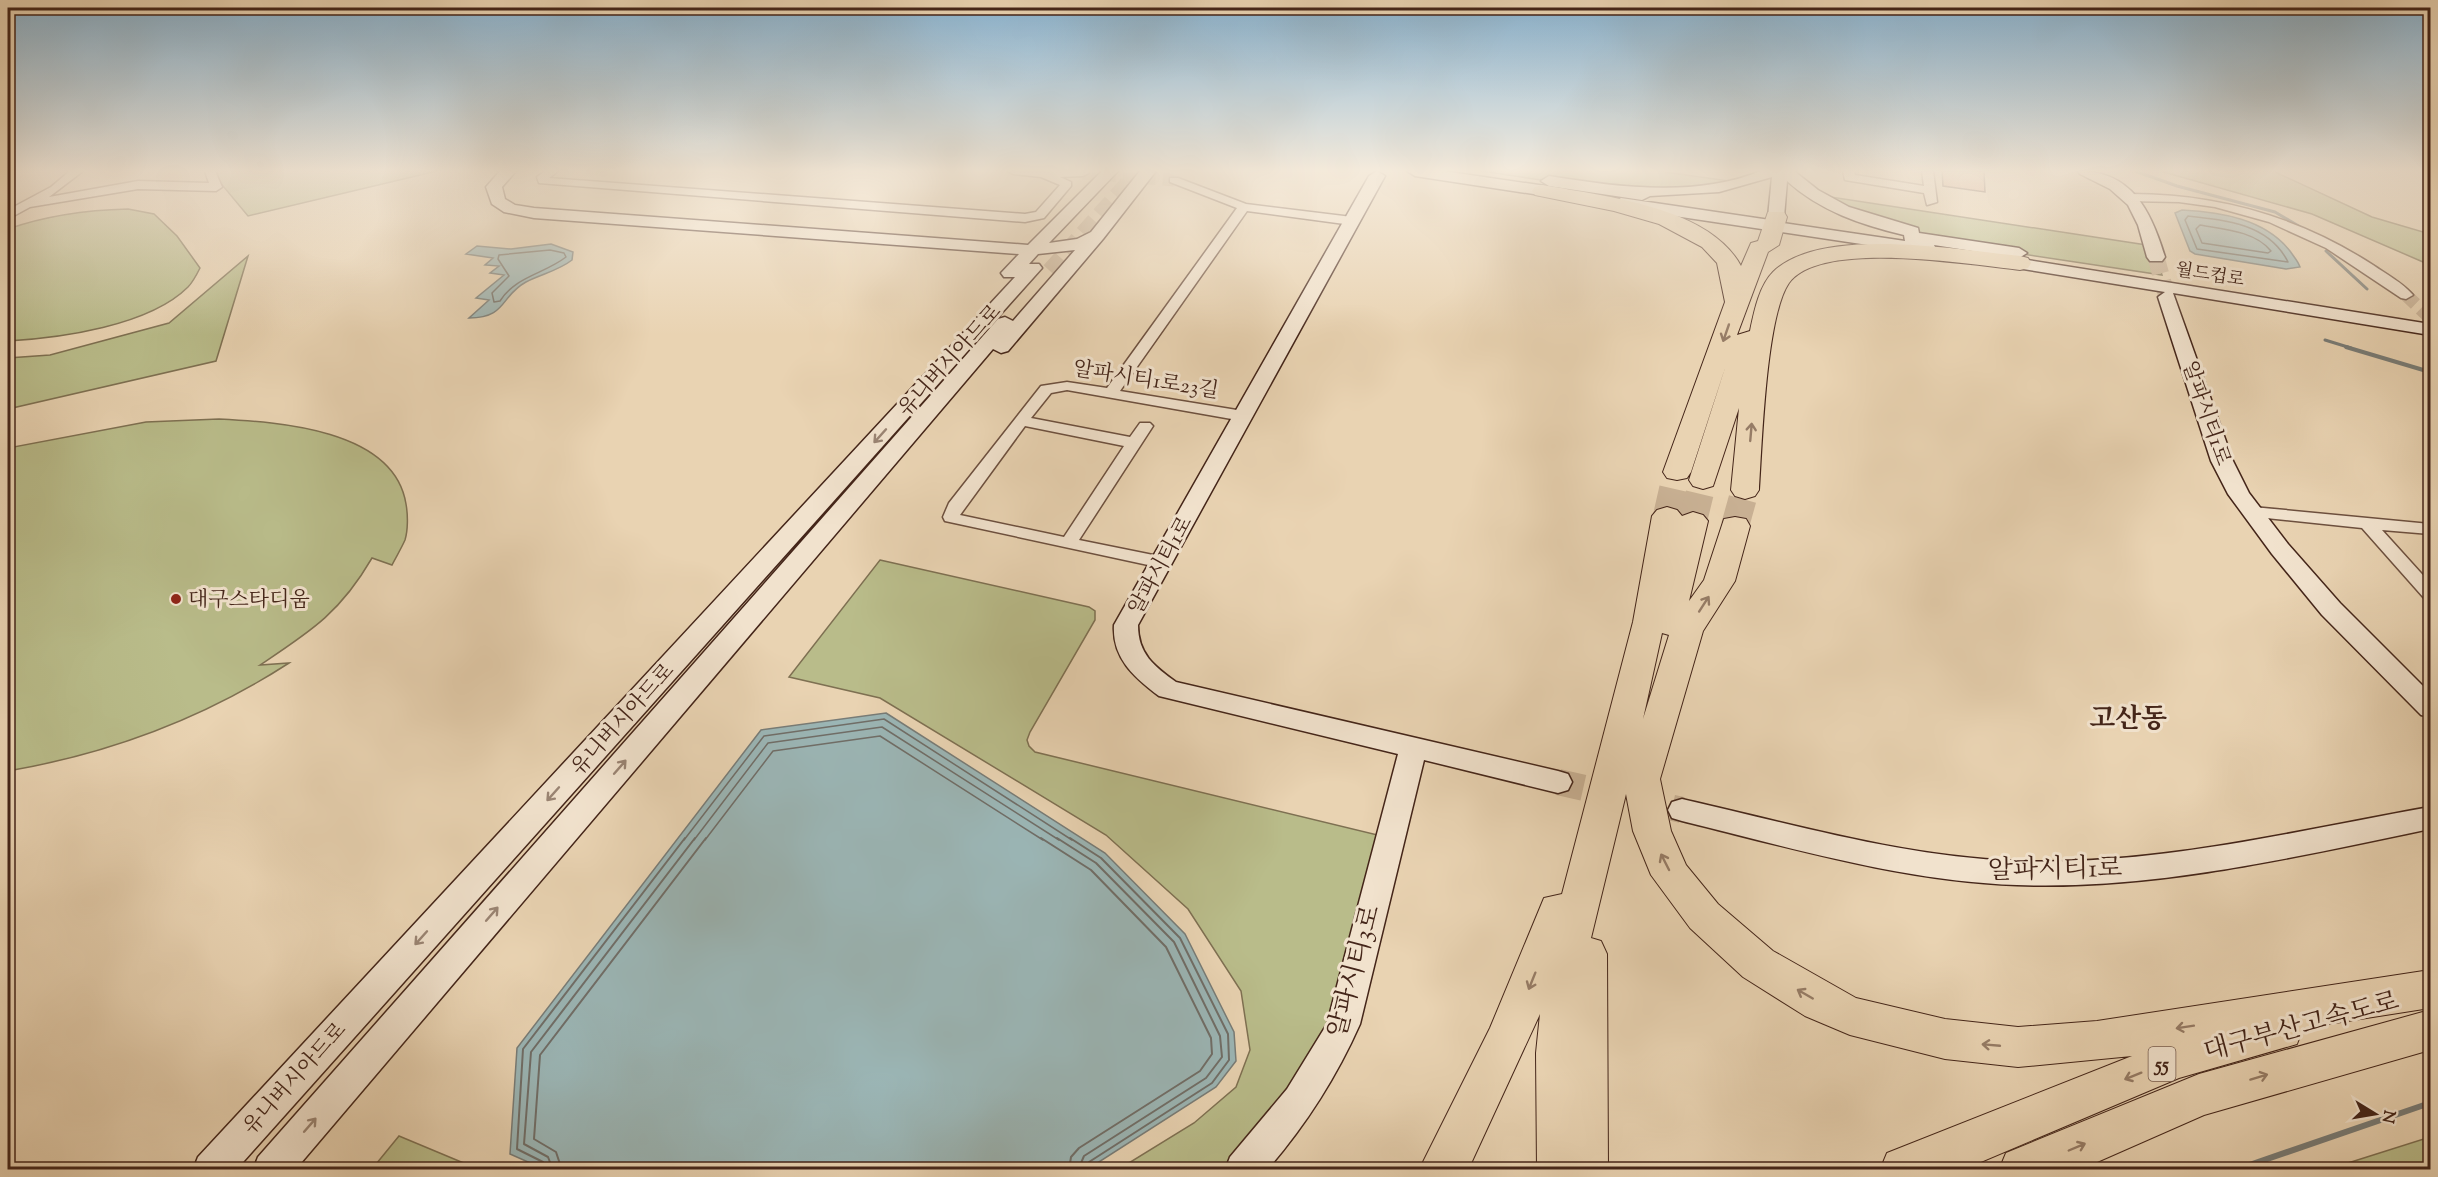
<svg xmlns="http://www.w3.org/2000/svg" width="2438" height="1177" viewBox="0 0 2438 1177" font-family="'Sorts Mill Goudy','Noto Serif KR',serif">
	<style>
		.green { fill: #b9bc8a; stroke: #7e7052; stroke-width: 1.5 }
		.water { fill: #9bb6b6; stroke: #787c77; stroke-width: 1.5 }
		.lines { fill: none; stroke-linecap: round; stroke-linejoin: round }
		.shore-far1 { stroke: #706e68; stroke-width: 1.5 }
		.shore { stroke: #706e68; stroke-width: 2 }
		.stream-far2 { stroke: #787c77; stroke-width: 3 }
		.stream-far1 { stroke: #787c77; stroke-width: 4 }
		.stream { stroke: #787c77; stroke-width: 6 }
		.building { fill: #d29777; stroke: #442519; stroke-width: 1.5 }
		.street-tunnel { stroke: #c8b093; stroke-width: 13; stroke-dasharray: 13 7; stroke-linecap: butt }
		.secondary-tunnel-far1 { stroke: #c8b093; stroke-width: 17; stroke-dasharray: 17 8; stroke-linecap: butt }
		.secondary-tunnel { stroke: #c8b093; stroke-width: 26; stroke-dasharray: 26 13; stroke-linecap: butt }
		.highway-tunnel { stroke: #c8b093; stroke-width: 28; stroke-dasharray: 28 14; stroke-linecap: butt }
		.street-casing { stroke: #6d503f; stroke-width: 3 }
		.secondary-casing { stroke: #442519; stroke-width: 3 }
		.highway-casing { stroke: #442519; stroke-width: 2 }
		.street { fill: #f1e2cd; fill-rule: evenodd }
		.secondary { fill: #f1e2cd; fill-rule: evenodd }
		.highway { fill: #e9d3b2; fill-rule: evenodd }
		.oneway { stroke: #967c66 }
		.oneway2 { stroke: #9a8473 }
		.poi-dot { fill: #8f2418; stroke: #f1e2cd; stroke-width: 2 }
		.labels { text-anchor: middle; stroke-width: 6; stroke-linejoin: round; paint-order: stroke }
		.far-street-label { font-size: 18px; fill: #442519; stroke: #f1e2cd }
		.shield { fill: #f1e2cd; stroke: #785e4f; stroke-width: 1.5 }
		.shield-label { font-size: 20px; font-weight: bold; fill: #442519 }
		.street-label { font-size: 21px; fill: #442519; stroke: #f1e2cd }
		.poi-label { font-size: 21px; fill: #442519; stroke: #f1e2cd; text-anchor: start }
		.near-street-label { font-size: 26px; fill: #442519; stroke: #f1e2cd }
		.district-label { font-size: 27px; font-weight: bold; fill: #442519; stroke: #f1e2cd }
	</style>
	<rect width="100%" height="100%" fill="#e9d3b2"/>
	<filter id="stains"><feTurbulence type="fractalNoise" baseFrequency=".00333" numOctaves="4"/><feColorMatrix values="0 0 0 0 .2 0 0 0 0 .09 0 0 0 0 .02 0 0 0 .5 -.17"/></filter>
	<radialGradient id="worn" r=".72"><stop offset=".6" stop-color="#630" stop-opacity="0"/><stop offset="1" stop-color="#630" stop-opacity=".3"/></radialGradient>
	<!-- green -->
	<g class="green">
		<path d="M217,171H437L248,216L218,180Z"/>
		<path d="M1481,171H1658L1743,183C1658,203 1566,183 1481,171Z"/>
		<path d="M2160,171H2273L2372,217L2430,234V265L2312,214Z"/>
		<path d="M1811,194L2153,246L2162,275L1996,250L1877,224Z"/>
		<path d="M128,209L154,214L177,236L200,268C197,274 193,282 188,287C149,326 60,338 8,341V229C48,215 86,210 128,209Z"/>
		<path d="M248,256L216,361L8,409V358L50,355L169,323Z"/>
		<path d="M219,419C278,422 394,429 406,504C408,515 408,530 405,540C401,549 396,557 392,565L372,558C340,613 311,631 260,665L289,663C204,718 107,754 8,771V448L146,422Z"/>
		<path d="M880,560L1089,607L1095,611V620L1030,732L1027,740L1029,746L1035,752L1390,838L1343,1023L1241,1169H1119L1194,1123L1236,1087L1250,1050L1241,991L1188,909L1106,835L880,698L789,677Z"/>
		<path d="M399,1136L478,1169H372Z"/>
		<path d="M2430,1137V1169H2329Z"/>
	</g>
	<!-- water -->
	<g class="water">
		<path d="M2182,210C2221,212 2265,219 2290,251C2294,257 2298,261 2300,267L2286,269L2195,254L2190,251L2175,213Z"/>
		<path d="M551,244L573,252L572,260C558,271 541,274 526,282C500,296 507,318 469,318L489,300L476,298L504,275L490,273L499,266L485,265L493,258L466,254L477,246L511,249Z"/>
		<path d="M886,713L1105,853L1185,934L1234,1032L1236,1061L1216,1087L1088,1169L546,1170L510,1154L517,1048L761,730Z"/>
	</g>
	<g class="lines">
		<!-- shore-far1 -->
		<g class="shore-far1">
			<path d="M2188,216C2226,220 2269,224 2288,262L2197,249L2185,220Z"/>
			<path d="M2200,225C2223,229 2255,231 2271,251L2268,253L2202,243L2196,229Z"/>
			<path d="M550,250L564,253L566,257C544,274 516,276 500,301L494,302L492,293L509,276L498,259L499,255Z"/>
			<path d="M684,840L764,736L884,719L1072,840"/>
			<path d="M694,840L768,743L882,727L1059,840"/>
			<path d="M705,840L773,751L880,736L1043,840"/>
		</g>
		<!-- shore -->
		<g class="shore">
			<path d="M1041,838L1091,870L1166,947L1211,1038L1212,1054L1200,1071L1079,1148L1071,1157L1069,1170"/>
			<path d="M1057,838L1096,863L1174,942L1220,1036L1222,1057L1206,1078L1084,1156L1078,1170"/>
			<path d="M1070,838L1101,858L1180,938L1228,1034L1229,1060L1212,1083L1089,1162L1086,1170"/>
			<path d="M546,1170L543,1162L517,1149L523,1049L685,838"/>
			<path d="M553,1170L548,1157L524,1144L531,1052L695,838"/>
			<path d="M562,1170L556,1152L534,1139L540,1055L706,838"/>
		</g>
		<!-- stream-far2 -->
		<g class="stream-far2">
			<path d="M2135,171L2177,186L2275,212L2307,231"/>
			<path d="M2326,251L2367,289"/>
			<path d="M2325,340L2351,348"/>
			<path d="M2426,345L2430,348"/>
		</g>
		<!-- stream-far1 -->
		<g class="stream-far1">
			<path d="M2346,347L2430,372"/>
			<path d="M2428,347L2430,348"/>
		</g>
		<!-- stream -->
		<path class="stream" d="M2235,1170L2430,1103"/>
	</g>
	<!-- building -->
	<path class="building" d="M1942,171H1984L1985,192L1943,186Z"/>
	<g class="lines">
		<!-- street-tunnel -->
		<g class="street-tunnel">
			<path d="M1083,173L1174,180"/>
			<path d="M2406,295L2430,318"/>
		</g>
		<!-- secondary-tunnel-far1 -->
		<g class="secondary-tunnel-far1">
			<path d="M2156,257L2167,297"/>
			<path d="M1050,271L1139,171"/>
		</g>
		<!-- secondary-tunnel -->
		<path class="secondary-tunnel" d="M1558,782L1682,810"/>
		<!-- highway-tunnel -->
		<g class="highway-tunnel">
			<path d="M1667,516L1677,472"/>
			<path d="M1693,521L1703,480"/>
			<path d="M1735,526L1745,490"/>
		</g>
		<!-- street casing -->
		<g class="street-casing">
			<g id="street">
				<path d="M70,171H83L49,197L138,181L209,183L205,171H215L222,187L216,191L138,189L30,207L8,219V210L51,187Z"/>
				<path d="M545,171H558L549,178L1025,214L1036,212L1060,185L1041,177L1013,174L1008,171H1087L1089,173L1083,176L1060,177L1071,182V186L1044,218L1025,222L539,183L537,177Z"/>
				<path d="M1843,171H1854L1855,175L1924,186L1922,171H1933L1937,202L1927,205L1924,193L1845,180Z"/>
				<path d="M1170,178H1178L1246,204L1352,217L1358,221L1352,225L1247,211L1120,391L1243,411L1248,413L1251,416L1248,419L1243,421L1067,390L1051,393L1031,418L1130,437L1140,423H1150L1153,426L1079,540L1168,558L1171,562L1168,566L1162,568L945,521L943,517L949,503L1041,386L1067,382L1107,388L1237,208L1170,182ZM1025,426L1124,446L1064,537L960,515Z"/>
				<path d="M2131,194C2218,194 2299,217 2373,265C2386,274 2403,283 2413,295L2406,299L2401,298L2326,248L2269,222L2215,207L2179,202L2127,201V195Z"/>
				<path d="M2253,507L2430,524V534L2382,530L2430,583V600L2424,598L2362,528L2247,516L2245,512L2247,508Z"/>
			</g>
		</g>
		<!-- secondary casing -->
		<g class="secondary-casing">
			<g id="secondary">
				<path d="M500,171H516L502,187L505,199L515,205L534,208L1028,245L1102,171H1118L1049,243L1077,239L1091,232L1140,171H1156L1103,239L1008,351L1001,353L993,349L295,1170H253L258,1157L998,319L1005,317L1013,321L1075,250L1038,254L1029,264H1039L1042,268L236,1170H193L198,1157L1015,277H1004L1001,273L1019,254L534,218L504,212L492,204L486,187Z"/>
				<path d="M1377,171L1385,176L1138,625C1138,654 1154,666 1176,682L1558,771L1568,774L1572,782L1568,790L1558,793L1424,760L1360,1024C1336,1078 1306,1125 1267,1170H1225L1230,1157L1287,1089L1327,1024L1398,754L1159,696C1134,677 1112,658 1114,625L1369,176Z"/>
				<path d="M1407,171H1443L1566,189L1574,194L1566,199L1415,176Z"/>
				<path d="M1761,171H1794L1818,190L1849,207L1918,228L1919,233L2019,248L2027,253L2019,258L2009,257L2430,324V335L2173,293L2233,461L2249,493L2288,544L2340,603L2430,693V717L2421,715L2322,615L2272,554L2228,494L2211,461L2158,297L2165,292L1992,264L1989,260L1998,255L1934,245L1936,249L1934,253L1928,254L1621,208L1613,203L1621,198L1770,220L1768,217L1772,177L1719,192L1650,196L1642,200L1549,186L1541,181L1549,176C1617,187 1695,198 1761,171ZM1787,181C1820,211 1862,225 1904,235L1905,241L1777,222L1784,217Z"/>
				<path d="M2078,171C2132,171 2151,211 2165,257L2162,261H2150L2147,257L2138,225L2128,205L2110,189L2080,174Z"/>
				<path d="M1682,799C1792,824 1903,857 2016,861C2156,866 2294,831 2430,807V829C2296,857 2155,890 2017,885C1903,881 1792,848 1682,821L1672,818L1668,810L1672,802Z"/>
			</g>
		</g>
		<!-- highway casing -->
		<g class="highway-casing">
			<g id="highway">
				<path d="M1542,185C1602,196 1709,206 1741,266L1751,243L1758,241L1768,212H1784L1787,217L1779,245L1768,252L1737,335L1750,331C1754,312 1759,286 1773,272C1821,225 1958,250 2020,256L2028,258L2031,263L2028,268L2020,270C1971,265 1821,239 1789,283C1766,316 1762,446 1759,490L1755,496L1745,499L1735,496L1731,490L1739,408L1713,486L1703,489L1693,486L1689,480L1726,365L1691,472L1687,478L1677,480L1667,478L1663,472L1725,302L1717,263L1702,247L1659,224L1614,211L1535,195L1532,191L1535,187Z"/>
				<path d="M1667,507L1677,510L1682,516L1693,512L1703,515L1708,521L1689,601L1704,580L1724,519L1735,517L1746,519L1750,526L1735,581L1703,631L1660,779L1671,831L1686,865L1718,904L1773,951L1856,998L1945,1019L2018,1027L2097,1021L2430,970V1008L2303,1028L2297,1044L2179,1078L1962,1170H1880L1887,1153L2132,1056L2018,1067L1945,1059L1850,1035L1805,1016L1743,977L1690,928L1651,875L1633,831L1626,794L1591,938L1601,941L1607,954L1608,1170H1537L1536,1053L1540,1014L1468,1170H1419L1490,1028L1544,898L1562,894L1633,622L1652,516L1657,510ZM1662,633L1669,635L1643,719Z"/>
				<path d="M2430,1010V1050L2204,1115L2079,1170H1999L2006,1153L2199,1074Z"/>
			</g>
		</g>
		<!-- street -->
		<use href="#street" class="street"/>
		<!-- secondary -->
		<use href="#secondary" class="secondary"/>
		<!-- highway -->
		<use href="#highway" class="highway"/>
	</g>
	<!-- one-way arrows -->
	<defs><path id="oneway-shaft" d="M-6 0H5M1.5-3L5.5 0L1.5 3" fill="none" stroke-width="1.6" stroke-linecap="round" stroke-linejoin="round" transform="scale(1.5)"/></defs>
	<g class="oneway">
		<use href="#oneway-shaft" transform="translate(1726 333) rotate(109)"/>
		<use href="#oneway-shaft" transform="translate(1751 432) rotate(-85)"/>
		<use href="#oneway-shaft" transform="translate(1704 604) rotate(-57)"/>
		<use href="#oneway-shaft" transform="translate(1665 862) rotate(-117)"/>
		<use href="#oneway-shaft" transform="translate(1532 981) rotate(112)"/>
		<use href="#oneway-shaft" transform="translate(1805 994) rotate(-150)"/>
		<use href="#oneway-shaft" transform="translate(2185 1027) rotate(171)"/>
		<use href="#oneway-shaft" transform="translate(1991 1045) rotate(-175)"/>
		<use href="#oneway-shaft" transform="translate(2133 1076) rotate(158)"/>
		<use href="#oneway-shaft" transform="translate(2259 1077) rotate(-17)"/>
		<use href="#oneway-shaft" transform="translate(2077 1147) rotate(-23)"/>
	</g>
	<g class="oneway2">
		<use href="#oneway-shaft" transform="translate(880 436) rotate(132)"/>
		<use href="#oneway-shaft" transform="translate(620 767) rotate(-49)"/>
		<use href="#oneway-shaft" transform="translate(553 794) rotate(132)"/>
		<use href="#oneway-shaft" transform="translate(492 914) rotate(-49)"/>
		<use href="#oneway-shaft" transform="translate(421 938) rotate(132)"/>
		<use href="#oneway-shaft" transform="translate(310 1125) rotate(-49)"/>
	</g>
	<!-- sky -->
	<linearGradient id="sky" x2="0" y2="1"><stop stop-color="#89b5d4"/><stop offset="0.51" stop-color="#f5ebdc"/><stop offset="1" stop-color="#f5ebdc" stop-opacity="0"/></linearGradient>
	<rect width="2438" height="335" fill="url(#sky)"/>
	<!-- markers -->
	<circle class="poi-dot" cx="176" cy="599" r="6"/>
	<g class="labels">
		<!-- far-street labels -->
		<g class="far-street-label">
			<text transform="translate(2210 274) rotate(9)" y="6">월드컵로</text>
		</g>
		<!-- shield labels -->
		<rect class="shield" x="2148.5" y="1047" width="27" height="34" rx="4.5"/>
		<g class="shield-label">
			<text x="2162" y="1071">55</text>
		</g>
		<!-- street labels -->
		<g class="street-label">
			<text transform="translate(949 360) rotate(-48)" y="7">유니버시아드로</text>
			<text transform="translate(1146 379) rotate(9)" y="7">알파시티1로23길</text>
			<text transform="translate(2207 413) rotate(71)" y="7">알파시티1로</text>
			<text transform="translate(1160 565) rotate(-61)" y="7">알파시티1로</text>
			<text transform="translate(622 719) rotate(-48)" y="7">유니버시아드로</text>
			<text transform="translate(294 1078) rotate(-48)" y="7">유니버시아드로</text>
		</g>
		<!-- poi labels -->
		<g class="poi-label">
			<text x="188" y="606">대구스타디움</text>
		</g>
		<!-- near-street labels -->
		<g class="near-street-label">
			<text transform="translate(2055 868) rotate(-1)" y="9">알파시티1로</text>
			<text transform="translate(1353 971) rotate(-75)" y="9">알파시티3로</text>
			<text transform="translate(2301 1025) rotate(-15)" y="9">대구부산고속도로</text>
		</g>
		<!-- district labels -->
		<g class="district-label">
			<text x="2128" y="727">고산동</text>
		</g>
	</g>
	<!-- margin -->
	<rect width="2438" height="1177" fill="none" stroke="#e9d3b2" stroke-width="30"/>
	<rect x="9" y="9" width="2420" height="1159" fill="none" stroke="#442519" stroke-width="3"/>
	<rect x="15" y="15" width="2408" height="1147" fill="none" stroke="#442519" stroke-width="1.5"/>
	<!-- north arrow -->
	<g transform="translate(2375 1114) rotate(101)" stroke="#f1e2cd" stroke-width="4.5" paint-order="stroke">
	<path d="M0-4.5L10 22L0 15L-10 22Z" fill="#442519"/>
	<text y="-9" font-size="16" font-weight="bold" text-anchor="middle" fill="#442519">N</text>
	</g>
	<rect width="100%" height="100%" filter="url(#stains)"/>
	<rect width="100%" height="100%" fill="url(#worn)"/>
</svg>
